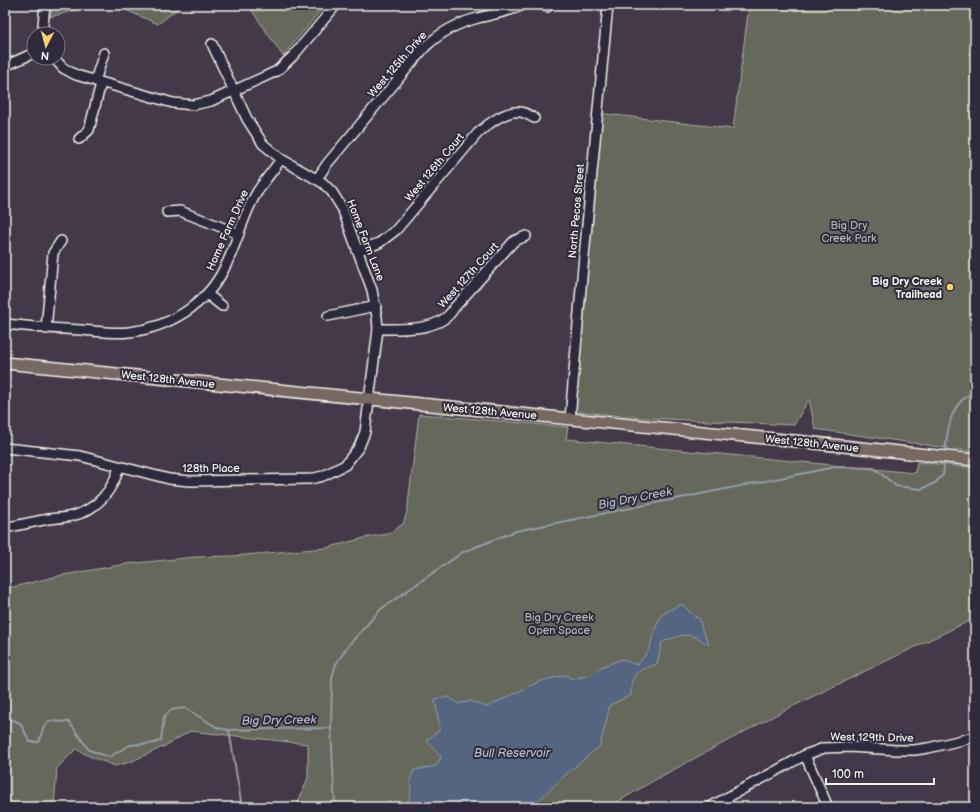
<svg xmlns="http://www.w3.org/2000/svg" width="980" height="812" viewBox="0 0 980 812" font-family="'Balsamiq Sans',sans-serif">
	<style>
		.green { fill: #65685a; stroke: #acaca1 }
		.water { fill: #55657f; stroke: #959da9 }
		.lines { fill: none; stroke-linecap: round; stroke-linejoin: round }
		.stream { stroke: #959da9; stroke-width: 2 }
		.minor-casing { stroke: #f4f1e8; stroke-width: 12 }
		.major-casing { stroke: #f4f1e8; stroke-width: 14 }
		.minor { stroke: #2f2a3d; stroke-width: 9 }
		.major { stroke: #766964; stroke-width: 11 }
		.poi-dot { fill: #ffd166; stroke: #2f2a3d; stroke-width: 1.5 }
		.labels { text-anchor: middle; stroke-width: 4; stroke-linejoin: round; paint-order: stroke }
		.street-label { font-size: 11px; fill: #f4f1e8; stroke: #2f2a3d }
		.park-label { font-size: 11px; fill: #b4b3a8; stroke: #2f2a3d }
		.poi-label { font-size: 11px; font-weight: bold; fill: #f4f1e8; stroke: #2f2a3d; text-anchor: end }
		.water-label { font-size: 12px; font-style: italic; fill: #b4b9be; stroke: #2f2a3d }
	</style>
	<rect width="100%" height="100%" fill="#433948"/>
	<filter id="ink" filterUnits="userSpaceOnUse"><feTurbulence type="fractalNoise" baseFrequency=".025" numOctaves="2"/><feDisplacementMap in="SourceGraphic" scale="8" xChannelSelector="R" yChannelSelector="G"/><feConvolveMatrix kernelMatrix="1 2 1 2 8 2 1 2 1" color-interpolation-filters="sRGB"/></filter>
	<g filter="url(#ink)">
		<!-- green -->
		<g class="green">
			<path d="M53,5H95L50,17Z"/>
			<path d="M114,5H182L158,24Z"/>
			<path d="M248,5H325L283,56Z"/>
			<path d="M749,5H975V452L815,429L809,399L794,425L644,418L571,411L598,113L733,129Z"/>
			<path d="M419,414L568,427L566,439L915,473L917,462L975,468V618L785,710L658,778L609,807H296L308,778V744L190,731L165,746L130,762L115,766L89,756L76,749L57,768L54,807H5V589L58,576L126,564L196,557L233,556L326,548L368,537L388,534L403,524L407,512Z"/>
		</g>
		<!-- water -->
		<path class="water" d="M682,604L695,617L700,619L701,627L709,645C690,631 683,634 662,642L657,664C638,670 630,673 631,695L610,705L600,746L564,776L532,807H406L411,792L410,781L414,770L436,766L441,757L426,740L440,730L435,699L448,697L459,704L470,701L487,707L538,682L565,675L573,679L592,675L601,667L622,659L637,665L649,650L655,629L662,614Z"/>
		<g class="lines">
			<!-- stream -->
			<g class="stream">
				<path d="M945,454C947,431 950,401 975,392"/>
				<path d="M5,718L7,717L20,723L30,742H39L43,728L49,721L69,722L89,750L109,757L130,745L155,743L161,740L164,717L171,710L185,708L218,728L229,730L242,807"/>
				<path d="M229,730L331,728"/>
				<path d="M335,807L331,728L332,678L336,664L347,647L381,609L463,552L516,531L835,467L874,468L896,486L921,489L935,483L943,475L945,460"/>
			</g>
			<!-- minor casing -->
			<g class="minor-casing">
				<g id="minor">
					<path d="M544,5L547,7"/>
					<path d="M43,34V25L45,5"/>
					<path d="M54,58L63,68L76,75L173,103L193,105L211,101L277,71L293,56L336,5"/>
					<path d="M5,66L34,53"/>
					<path d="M95,81L104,53"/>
					<path d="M79,139L89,130L101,83"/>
					<path d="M317,179L327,164L425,47C441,32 457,23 478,18C493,14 509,12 523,5"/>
					<path d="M167,212L180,211L239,234"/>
					<path d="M357,251L379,243L396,230L478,133C488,124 506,110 520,112C525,112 530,116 534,118"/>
					<path d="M207,294L222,306"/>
					<path d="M328,316L376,306"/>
					<path d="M5,324C30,327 55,329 81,330C97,331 113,334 129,332C168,328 206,305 224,269C237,245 242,217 256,194C263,182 273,171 281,159"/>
					<path d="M46,329L53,253L61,241"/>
					<path d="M378,329C401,329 441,332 454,308L514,241L526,236"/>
					<path d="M570,419L581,288L608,5"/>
					<path d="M5,448L80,456L169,479L190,481L310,479L323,476L345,465L359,447L365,432L378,329L377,317L372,290L342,208L332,192L323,183L281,159L263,144L247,119L212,44"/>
					<path d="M5,528C19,525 33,522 48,519C56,518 64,518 72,516C97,510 113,490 119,467"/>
					<path d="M805,755L828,807"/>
					<path d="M710,807L805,755L824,748L849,747L897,750H915L928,748L975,737"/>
				</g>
			</g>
			<!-- major casing -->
			<g class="major-casing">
				<path id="major" d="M5,363L805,442L975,460"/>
			</g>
			<!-- minor -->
			<use href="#minor" class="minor"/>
			<!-- major -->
			<use href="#major" class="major"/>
		</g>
	</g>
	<!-- markers -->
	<circle class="poi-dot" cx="950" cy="287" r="4"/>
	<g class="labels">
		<!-- street labels -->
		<g class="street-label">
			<text transform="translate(397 64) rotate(-49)" y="4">West 125th Drive</text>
			<text transform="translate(434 167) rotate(-50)" y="4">West 126th Court</text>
			<text transform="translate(576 211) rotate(-85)" y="4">North Pecos Street</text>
			<text transform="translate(227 230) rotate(-66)" y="4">Home Farm Drive</text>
			<text transform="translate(366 240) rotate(69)" y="4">Home Farm Lane</text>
			<text transform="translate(468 275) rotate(-48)" y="4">West 127th Court</text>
			<text transform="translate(168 379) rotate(6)" y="4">West 128th Avenue</text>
			<text transform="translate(490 411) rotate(5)" y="4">West 128th Avenue</text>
			<text transform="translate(812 443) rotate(6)" y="4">West 128th Avenue</text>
			<text x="211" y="472">128th Place</text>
			<text transform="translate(872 737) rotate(1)" y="4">West 129th Drive</text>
		</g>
		<!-- park labels -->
		<g class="park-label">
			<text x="849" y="229">Big Dry<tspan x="849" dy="13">Creek Park</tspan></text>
			<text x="559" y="621">Big Dry Creek<tspan x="559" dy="13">Open Space</tspan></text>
		</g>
		<!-- poi labels -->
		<g class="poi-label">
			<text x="942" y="285">Big Dry Creek<tspan x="942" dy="13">Trailhead</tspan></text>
		</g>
		<!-- water labels -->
		<g class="water-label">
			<text transform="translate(635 498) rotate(-11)" y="4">Big Dry Creek</text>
			<text transform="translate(279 720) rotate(-1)" y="4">Big Dry Creek</text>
			<text x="512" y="757">Bull Reservoir</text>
		</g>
	</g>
	<!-- margin -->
	<rect width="980" height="812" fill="none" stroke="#2f2a3d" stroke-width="20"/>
	<rect x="10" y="10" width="960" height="792" fill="none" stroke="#f4f1e8" stroke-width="1.5" filter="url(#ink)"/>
	<!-- north arrow -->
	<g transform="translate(46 46) rotate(186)"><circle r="19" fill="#2f2a3d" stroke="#7e7a81"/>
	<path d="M0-3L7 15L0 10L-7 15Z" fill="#ffd166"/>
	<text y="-6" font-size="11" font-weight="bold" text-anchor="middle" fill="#f4f1e8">N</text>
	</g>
	<!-- scale -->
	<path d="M826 778v6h108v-6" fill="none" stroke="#f4f1e8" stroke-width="2"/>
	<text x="832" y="778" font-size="12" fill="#f4f1e8" stroke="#2f2a3d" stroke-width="3" paint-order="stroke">100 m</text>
</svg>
